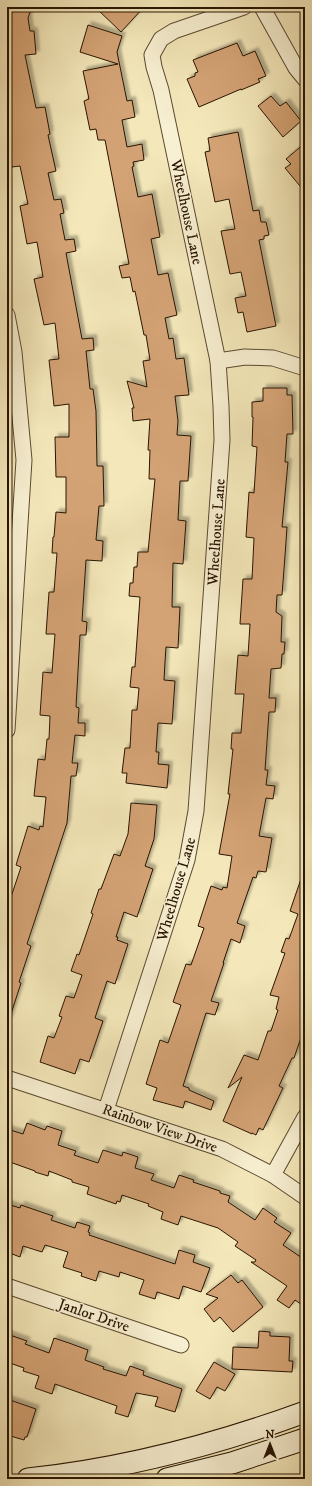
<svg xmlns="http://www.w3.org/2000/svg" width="312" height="1486" viewBox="0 0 312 1486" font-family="'IM FELL DW Pica',serif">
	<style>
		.building { fill: #d4a375; stroke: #281401; filter: url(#shadow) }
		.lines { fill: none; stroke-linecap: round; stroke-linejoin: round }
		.street-casing { stroke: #5b492f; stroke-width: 17 }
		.secondary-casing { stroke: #281401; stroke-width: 23 }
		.street { stroke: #f8f0d2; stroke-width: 15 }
		.secondary { stroke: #f8f0d2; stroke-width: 21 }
		.labels { text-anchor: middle; stroke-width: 3; stroke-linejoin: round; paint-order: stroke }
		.street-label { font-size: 15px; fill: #281401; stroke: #f8f0d2 }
	</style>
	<defs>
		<filter id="shadow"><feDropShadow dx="3.5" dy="-3.5" stdDeviation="1" flood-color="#0004"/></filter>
	</defs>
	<rect width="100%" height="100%" fill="#f4e8ba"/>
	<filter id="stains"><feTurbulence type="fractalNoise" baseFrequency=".005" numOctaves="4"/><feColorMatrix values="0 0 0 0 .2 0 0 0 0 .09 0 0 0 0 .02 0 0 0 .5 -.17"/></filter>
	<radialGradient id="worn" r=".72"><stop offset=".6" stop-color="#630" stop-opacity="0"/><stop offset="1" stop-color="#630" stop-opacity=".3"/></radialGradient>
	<!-- building -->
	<g class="building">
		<path d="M7,7H32L28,18L30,31H34L36,54L25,55L36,108L45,107L50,134L48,135L56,171L48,173L54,200L61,199L64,213L60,214L65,240L74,239L76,251L66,253L82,339L93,338L94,350L86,351L90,389H93L96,411L97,466H103L104,506H99L96,540L103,541L102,561L86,560L82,621L87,622L86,635H80L76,707L79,708L78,723H85V736L75,735L72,763H78L76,776H71L67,823L27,944L31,946L19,982L21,983L9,1020L7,1019V899L10,900L21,867L16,865L28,826L39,830L40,826L43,827L46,797L34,796L38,759L45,760L47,739H49L50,716L40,715L43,672L52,673L55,634H46L49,592H54L57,553H52L53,537H54L56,512L66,513V477H56L55,437H69V404L54,406L51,378L49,360L59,359L55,323L44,325L34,279L43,277L37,242L27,244L20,206L28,204L20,166L12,167L7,143V127H9L7,115Z"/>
		<path d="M95,7H144L121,32Z"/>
		<path d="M88,25L122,36L117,52L127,101L132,100L135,117L122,120L127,147L142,144L144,160L133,162L134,166L132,167L138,197L152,194L160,237L151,239L158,275L168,273L177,315L165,318L169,339L173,338L176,359L184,358L189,395L175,396L178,421L177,435L191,436L188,481H180L178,520L186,521L183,564L173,563L172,607H180L178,648L166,647L165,662L164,680L175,681L172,724L158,723L156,752H159L158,764L169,765L167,788L126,783L127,773H122L125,748H130L132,710H137L139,688L130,687L132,667H135L140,597L129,596L130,583H133L134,567H137L138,552H148L155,479H149L150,450H148L150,419L133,421L132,408H134L127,381L147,387L143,361L150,360L146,335H144L135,291L133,292L130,277L122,278L119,266L129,264L105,140H98L96,129L90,130L84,101L89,99L83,71L118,64L80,52Z"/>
		<path d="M237,43L243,56L255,51L266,76L258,79L260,82L241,90V89L199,107L187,79L195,76V73L198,72L193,60Z"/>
		<path d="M271,96L280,106L286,102L301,121L283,137L258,106Z"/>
		<path d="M238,132L253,211L259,210L261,222H266L269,235L264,236V239L259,240L276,326L247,332L243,312L238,313L235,298L246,296L241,272L230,274L221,231L235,229L229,199L215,202L205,152L210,151L208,138Z"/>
		<path d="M305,143V192L285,168L291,164L286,159Z"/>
		<path d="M263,388H287V395H292L293,434H287L285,462H288L282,527H287L285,556L282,595H277L276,612L282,616L281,642H285L284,654H282L281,668L271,669L269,698H276L275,712H269L265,770H268L266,785L275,786L273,799L266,798L259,836L272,838L266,872L258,871L256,878L253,877L237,923L245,926L240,943L231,939L223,963H224L211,1001L219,1003L215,1015L206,1013L183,1086L189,1088V1090L214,1101L211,1110L185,1101L183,1108L153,1100L157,1088L146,1084L160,1040L168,1043L181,1005L173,1002L186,964L191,965L204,928L198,926L211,886L222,890L223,887L227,888L232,856L219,854L230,794H228L233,749H231L232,733H241L244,694H235L238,655L248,656L250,624H240L243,579H252L254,538L246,537L249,492L254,493L257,447L252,446L253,417H252V402L263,401Z"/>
		<path d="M131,803L157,805L154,839L145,866L153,869L137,917L124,912L116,937H118L117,940L128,944L115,984L107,981L95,1018L103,1021L89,1062L80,1059L75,1074L40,1062L48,1036L54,1038L62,1017L59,1016L66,996L74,998L82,975L71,971L77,954L79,955L93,914L91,913L99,889H101L114,854L120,856L128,834Z"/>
		<path d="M303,873H305V1026L294,1058H292L279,1086L283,1088L263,1130L259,1128L256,1135L252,1133V1134L223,1121L242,1077L228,1088L244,1055L258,1060L268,1031H271L278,1010L276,1009L279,997L270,995L285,953L281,952L286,938L289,939L298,914L290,911Z"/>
		<path d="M27,1123L45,1130L47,1126L62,1131L58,1145L76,1151L74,1155L98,1163L103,1150L122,1156L123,1152L138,1157L135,1168L154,1174L151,1180L174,1188L179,1175L194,1180L193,1182L220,1191V1193L230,1196L228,1202L255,1220L263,1208L277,1218L274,1222L291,1233L283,1245L305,1260V1307L295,1300L289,1308L277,1300L287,1286L251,1262H255L256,1260L235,1246L238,1242L218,1228L181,1216L178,1225L161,1219L163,1212L148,1206L149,1204L122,1195L120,1202L117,1201L116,1204L87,1194L89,1187L72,1182V1180L49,1171L48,1176L35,1172V1171L7,1161V1129L23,1134Z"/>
		<path d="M7,1204L20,1208L21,1205L53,1216L51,1220L75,1228L77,1222L90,1226L88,1232L90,1233L89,1235L175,1264L179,1250L195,1255L193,1262L210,1268L201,1292L183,1286L179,1299L157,1292L155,1299L139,1294L144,1280L120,1272L119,1277L99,1271L96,1281L81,1276L82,1273L63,1267L68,1252L45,1245L42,1252L23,1246L20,1257L7,1252Z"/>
		<path d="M231,1275L238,1283L242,1280L263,1307L233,1332L220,1317L214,1322L204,1309L218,1298L206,1294Z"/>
		<path d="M259,1331L270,1332V1336L290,1337L289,1361H293L292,1372L232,1369L233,1347L258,1348Z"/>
		<path d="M7,1334L27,1341L25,1344L49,1353L54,1338L69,1343L88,1350L85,1360L104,1367L103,1369L126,1376L130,1366L144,1371L143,1375L182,1389L175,1412L155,1406L158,1397L136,1393L128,1417L115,1413L117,1406L55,1384L52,1394L35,1388L39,1376L23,1371L24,1368L7,1362Z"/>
		<path d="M214,1362L235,1374L225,1391L217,1387L210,1399L196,1391Z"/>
		<path d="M7,1399L36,1409L27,1437H25L24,1440L7,1435Z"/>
	</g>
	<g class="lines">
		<!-- street casing -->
		<g class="street-casing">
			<g id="street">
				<path d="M262,7L296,68L305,79"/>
				<path d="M7,315L14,352L24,460L7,730"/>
				<path d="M218,361L245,357L273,358L305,368"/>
				<path d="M7,1078L222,1149L273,1175L305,1197"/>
				<path d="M106,1110L187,860L196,811L222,440L221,406L218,361L161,90L154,67L152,55L161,39L174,31L244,7"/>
				<path d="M273,1175L305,1117"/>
				<path d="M7,1286L181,1345"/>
			</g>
		</g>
		<!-- secondary casing -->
		<g class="secondary-casing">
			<g id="secondary">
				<path d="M28,1479C123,1469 215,1445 305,1412"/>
				<path d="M167,1479L232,1463L305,1439"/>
			</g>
		</g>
		<!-- street -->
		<use href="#street" class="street"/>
		<!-- secondary -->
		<use href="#secondary" class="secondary"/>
	</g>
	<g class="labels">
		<!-- street labels -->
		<g class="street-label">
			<text transform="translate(187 212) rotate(78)" y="5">Wheelhouse Lane</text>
			<text transform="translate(216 532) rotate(-86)" y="5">Wheelhouse Lane</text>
			<text transform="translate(176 889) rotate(-74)" y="5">Wheelhouse Lane</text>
			<text transform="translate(160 1128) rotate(19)" y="5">Rainbow View Drive</text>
			<text transform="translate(94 1315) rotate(19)" y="5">Janlor Drive</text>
		</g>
	</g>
	<!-- margin -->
	<rect width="312" height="1486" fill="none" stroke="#f4e8ba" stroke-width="24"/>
	<rect x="8" y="8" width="296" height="1470" fill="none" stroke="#281401" stroke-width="2"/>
	<rect x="12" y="12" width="288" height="1462" fill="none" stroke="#281401"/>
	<!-- north arrow -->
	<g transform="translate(270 1444)" stroke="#f8f0d2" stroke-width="3" paint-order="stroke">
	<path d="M0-3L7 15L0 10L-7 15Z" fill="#281401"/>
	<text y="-6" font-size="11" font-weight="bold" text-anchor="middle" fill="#281401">N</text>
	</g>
	<rect width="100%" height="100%" filter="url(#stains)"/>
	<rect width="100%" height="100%" fill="url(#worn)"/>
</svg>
